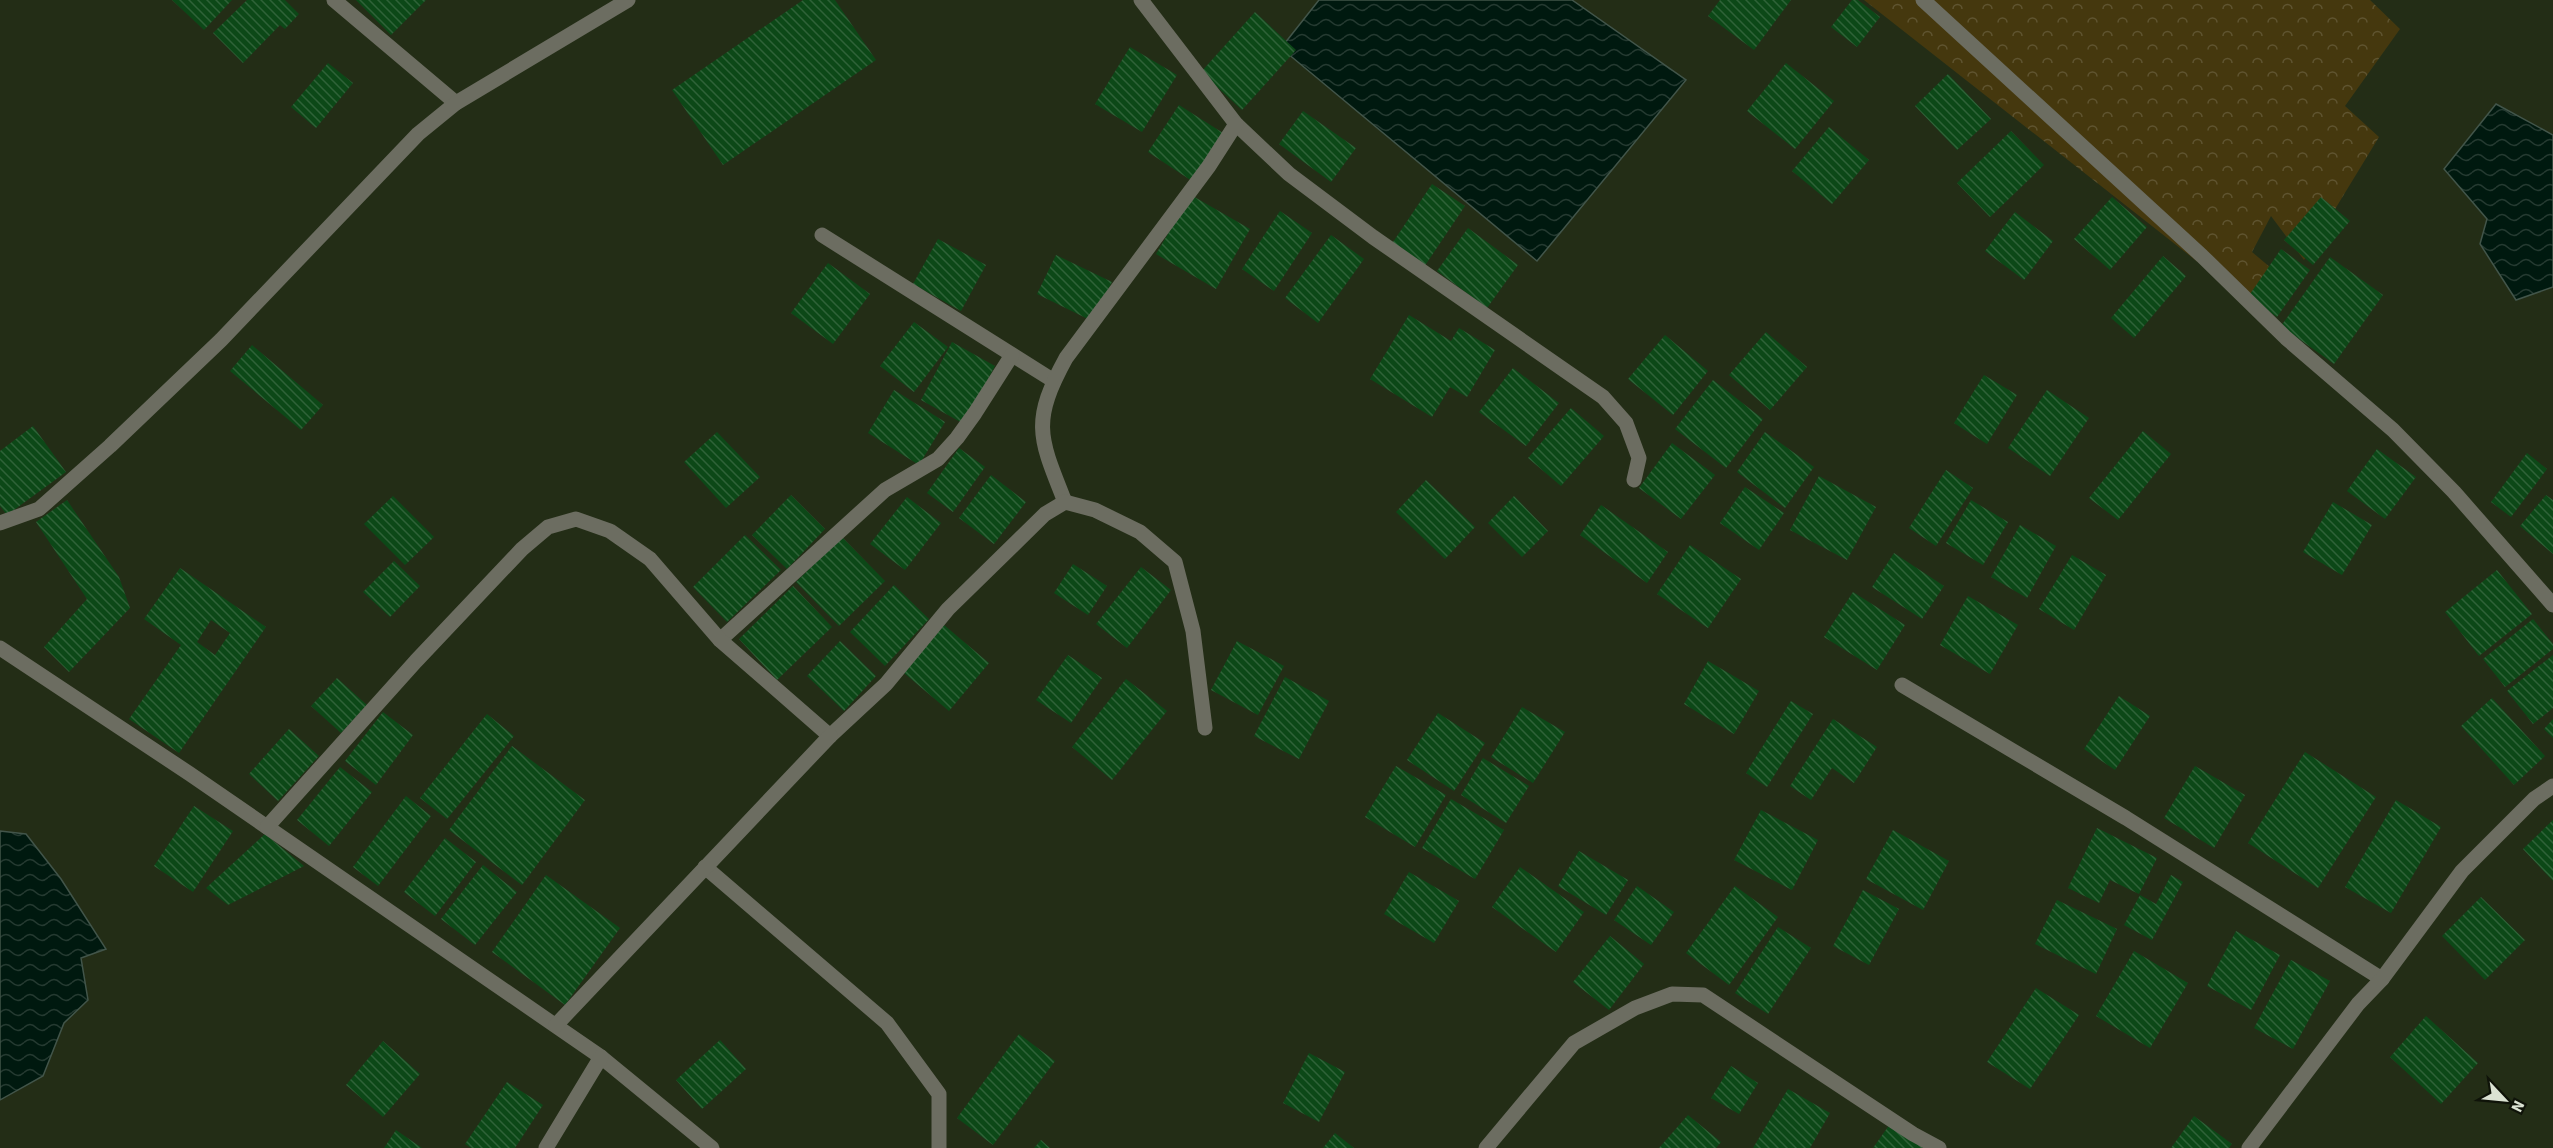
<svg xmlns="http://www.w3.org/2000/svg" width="2553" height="1148" viewBox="0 0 2553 1148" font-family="'Source Sans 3',sans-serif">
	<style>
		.park { fill: url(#park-crowns) }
		.water { fill: url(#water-waves); stroke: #42554a; stroke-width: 1.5 }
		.building { fill: url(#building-back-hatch); fill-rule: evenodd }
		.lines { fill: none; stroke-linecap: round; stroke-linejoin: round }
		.minor { stroke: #6c6d61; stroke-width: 15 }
	</style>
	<defs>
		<pattern id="park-crowns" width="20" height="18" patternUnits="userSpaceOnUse" patternTransform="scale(1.5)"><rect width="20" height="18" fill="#45380e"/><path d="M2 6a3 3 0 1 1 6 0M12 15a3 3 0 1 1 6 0" fill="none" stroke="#5f5430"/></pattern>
		<pattern id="water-waves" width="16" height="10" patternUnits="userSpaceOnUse" patternTransform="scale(1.5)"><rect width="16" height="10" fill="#00190f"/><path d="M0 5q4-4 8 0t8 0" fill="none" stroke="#253a31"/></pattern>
		<pattern id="building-back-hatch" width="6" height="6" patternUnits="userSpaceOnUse" patternTransform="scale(1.5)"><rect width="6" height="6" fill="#0c4817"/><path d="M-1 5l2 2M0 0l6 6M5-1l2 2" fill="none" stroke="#2f6238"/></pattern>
	</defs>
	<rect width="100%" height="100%" fill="#232d16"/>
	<!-- park -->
	<path class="park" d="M1864,0H2370L2400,29L2345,106L2379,137L2304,260L2271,216L2252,252L2290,284L2261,308L2222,281Z"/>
	<!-- water -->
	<g class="water">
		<path d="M1319,0H1572L1686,80L1537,261L1281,48Z"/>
		<path d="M2496,104L2553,135V287L2516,300L2480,244L2487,219L2444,169Z"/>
		<path d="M0,831L26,834L61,879L106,949L81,958L88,1000L64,1023L43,1076L0,1100Z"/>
	</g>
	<!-- building -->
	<g class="building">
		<path d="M172,0H232L204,30Z"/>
		<path d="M247,0H285L299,14L285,29L280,25L243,63L213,33Z"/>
		<path d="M356,0H426L391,35Z"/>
		<path d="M803,0H835L876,60L723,165L672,90Z"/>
		<path d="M1720,0H1791L1754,50L1708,16Z"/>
		<path d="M1852,0H1858L1880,17L1857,47L1831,27Z"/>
		<path d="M1255,12L1296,50L1242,110L1201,72Z"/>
		<path d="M1130,47L1177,75L1142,132L1095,104Z"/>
		<path d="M328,63L353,83L316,128L291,107Z"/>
		<path d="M1786,63L1834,101L1795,149L1747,111Z"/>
		<path d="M1948,74L1991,119L1957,150L1915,106Z"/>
		<path d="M1179,105L1223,133L1192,181L1148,152Z"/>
		<path d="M1303,111L1356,148L1331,182L1279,144Z"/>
		<path d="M1829,127L1869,160L1832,204L1792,171Z"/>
		<path d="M2011,131L2044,165L1990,217L1957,183Z"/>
		<path d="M1432,184L1465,206L1424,267L1391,245Z"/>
		<path d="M1191,195L1250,229L1216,289L1156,254Z"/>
		<path d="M2112,197L2147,227L2110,270L2074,239Z"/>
		<path d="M2321,197L2350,221L2313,265L2284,240Z"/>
		<path d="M1280,211L1312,233L1274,291L1242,269Z"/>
		<path d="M2015,212L2053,241L2024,280L1985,251Z"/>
		<path d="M1468,228L1518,265L1487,308L1437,271Z"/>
		<path d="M1331,235L1364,259L1318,323L1285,298Z"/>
		<path d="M938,239L986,265L961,311L913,284Z"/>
		<path d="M2281,249L2310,270L2277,317L2248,297Z"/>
		<path d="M1056,255L1112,282L1092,321L1037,294Z"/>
		<path d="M2163,256L2186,276L2134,338L2111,318Z"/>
		<path d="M2330,257L2383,295L2334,364L2281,326Z"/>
		<path d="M828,263L870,294L833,344L791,313Z"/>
		<path d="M1409,315L1451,341L1459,328L1495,350L1467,397L1450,387L1432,417L1370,379Z"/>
		<path d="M914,322L948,347L914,392L880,366Z"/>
		<path d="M1766,332L1807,367L1770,410L1729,375Z"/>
		<path d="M1665,335L1708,371L1673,415L1628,379Z"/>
		<path d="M952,342L995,366L964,424L921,400Z"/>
		<path d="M252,345L323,405L301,430L230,371Z"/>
		<path d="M1513,368L1559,403L1526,446L1479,412Z"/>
		<path d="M1984,375L2017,395L1987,444L1954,423Z"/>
		<path d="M1713,380L1763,419L1726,468L1675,429Z"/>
		<path d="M894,390L945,422L919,465L868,433Z"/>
		<path d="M2047,390L2089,418L2050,476L2008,448Z"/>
		<path d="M1571,408L1604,436L1561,486L1528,458Z"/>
		<path d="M33,426L66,472L7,515L0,506V451Z"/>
		<path d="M2143,431L2171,454L2118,520L2089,498Z"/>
		<path d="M717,432L760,477L726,508L684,462Z"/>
		<path d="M1765,432L1814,467L1785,508L1737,472Z"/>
		<path d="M1672,443L1715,475L1681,519L1639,488Z"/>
		<path d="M959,448L985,467L953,512L927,493Z"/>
		<path d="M2377,449L2416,477L2385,519L2347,491Z"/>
		<path d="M2527,453L2547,469L2511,517L2491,502Z"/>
		<path d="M1946,470L1973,488L1936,546L1909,528Z"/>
		<path d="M991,475L1026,502L994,544L959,518Z"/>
		<path d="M1819,476L1876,507L1847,560L1790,530Z"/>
		<path d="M1426,480L1475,527L1445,559L1396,512Z"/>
		<path d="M1745,487L1784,513L1759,550L1720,523Z"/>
		<path d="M791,495L825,529L787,569L752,535Z"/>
		<path d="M2546,495L2553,500V554L2520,526Z"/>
		<path d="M393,496L434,537L405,565L364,524Z"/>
		<path d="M1514,496L1548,531L1522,557L1488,523Z"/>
		<path d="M907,497L941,523L905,570L870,544Z"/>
		<path d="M67,500L119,577L130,608L69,672L44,647L87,599L36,522Z"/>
		<path d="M1971,500L2008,522L1983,565L1946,543Z"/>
		<path d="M2333,502L2372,525L2342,575L2303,552Z"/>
		<path d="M1601,505L1668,552L1647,583L1580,535Z"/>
		<path d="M2020,525L2056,546L2027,598L1991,577Z"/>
		<path d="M745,535L781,570L727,622L693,587Z"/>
		<path d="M842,537L885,581L839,626L796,582Z"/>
		<path d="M1690,545L1741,579L1708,628L1657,594Z"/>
		<path d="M1894,553L1944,586L1922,619L1872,587Z"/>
		<path d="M2072,555L2106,575L2074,630L2039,609Z"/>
		<path d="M394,561L420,586L390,617L363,592Z"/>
		<path d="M1073,564L1107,586L1088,615L1054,593Z"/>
		<path d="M1141,567L1171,590L1127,648L1096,624Z"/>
		<path d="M180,568L266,627L179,753L129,719L181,645L144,619ZM211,620L230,633L215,655L197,642Z"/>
		<path d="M2497,570L2532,614L2479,656L2445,612Z"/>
		<path d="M894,585L929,619L885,666L850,632Z"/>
		<path d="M793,586L832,627L777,680L739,639Z"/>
		<path d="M1853,592L1905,625L1877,670L1824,637Z"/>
		<path d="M1968,596L2018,625L1990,674L1940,645Z"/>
		<path d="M2533,619L2553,644V649L2505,687L2483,659Z"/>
		<path d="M944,625L989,663L949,711L904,673Z"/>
		<path d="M840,641L876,676L844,711L807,676Z"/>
		<path d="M1237,641L1284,666L1258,715L1211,690Z"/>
		<path d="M1068,655L1102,678L1071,723L1036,700Z"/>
		<path d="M2553,655V708L2533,724L2507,691Z"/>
		<path d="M1708,661L1759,691L1734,734L1684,704Z"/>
		<path d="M1285,677L1329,701L1299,759L1254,736Z"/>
		<path d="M337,678L367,705L341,733L311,706Z"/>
		<path d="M1126,679L1167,711L1112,780L1072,747Z"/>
		<path d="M2119,696L2150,716L2115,770L2084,749Z"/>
		<path d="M2492,698L2545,756L2514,785L2461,726Z"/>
		<path d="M1791,701L1813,714L1767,787L1746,773Z"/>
		<path d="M1522,707L1565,732L1533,783L1491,757Z"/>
		<path d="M383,712L413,735L376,785L345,761Z"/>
		<path d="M1438,713L1485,743L1454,791L1407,760Z"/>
		<path d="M487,714L514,736L447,819L420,798Z"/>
		<path d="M1833,719L1877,747L1854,783L1832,768L1811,800L1790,786Z"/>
		<path d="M2553,719V738L2544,729Z"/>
		<path d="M289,729L319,756L278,801L249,774Z"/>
		<path d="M512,746L585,800L522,885L449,830Z"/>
		<path d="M2305,752L2376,797L2318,888L2248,843Z"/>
		<path d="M1483,758L1529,786L1506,823L1461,795Z"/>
		<path d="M1396,766L1446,795L1415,847L1365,817Z"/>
		<path d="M2195,766L2245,795L2214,848L2164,818Z"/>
		<path d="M340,767L372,792L329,846L297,820Z"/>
		<path d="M406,796L431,816L378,886L353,867Z"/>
		<path d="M1451,799L1504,830L1475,879L1422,848Z"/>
		<path d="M2396,800L2441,827L2391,913L2345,887Z"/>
		<path d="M194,806L233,831L193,892L154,866Z"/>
		<path d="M1761,810L1818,840L1792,890L1734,860Z"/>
		<path d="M2553,820V881L2523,849Z"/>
		<path d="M2097,828L2157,858L2139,894L2110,880L2099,903L2068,888Z"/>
		<path d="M1893,830L1949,861L1923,910L1866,879Z"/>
		<path d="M265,834L304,866L228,905L206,888Z"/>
		<path d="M445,838L476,862L435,916L404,892Z"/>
		<path d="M1579,851L1628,880L1606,915L1558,886Z"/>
		<path d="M483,865L517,892L475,945L441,919Z"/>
		<path d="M1520,867L1584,912L1556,952L1492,907Z"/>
		<path d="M1409,872L1459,901L1434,943L1384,914Z"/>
		<path d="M546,875L620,928L565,1005L492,952Z"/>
		<path d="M2171,875L2183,882L2152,940L2124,925L2140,895L2156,904Z"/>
		<path d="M1637,886L1674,912L1651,945L1614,920Z"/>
		<path d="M1735,886L1778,917L1729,985L1686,953Z"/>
		<path d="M1863,890L1899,909L1869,965L1833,946Z"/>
		<path d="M2481,897L2525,940L2485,980L2442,936Z"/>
		<path d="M2057,900L2117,929L2096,974L2035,944Z"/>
		<path d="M1778,927L1811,948L1768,1014L1735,993Z"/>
		<path d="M2236,931L2280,955L2251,1010L2207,986Z"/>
		<path d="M1610,936L1644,964L1609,1010L1573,982Z"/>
		<path d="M2134,951L2188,983L2150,1048L2096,1016Z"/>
		<path d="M2291,960L2330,981L2293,1049L2254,1028Z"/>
		<path d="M2036,988L2079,1015L2030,1089L1987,1062Z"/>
		<path d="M2426,1016L2478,1063L2441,1104L2390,1057Z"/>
		<path d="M1019,1034L1055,1061L993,1145L957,1118Z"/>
		<path d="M720,1040L746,1069L702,1109L676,1080Z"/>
		<path d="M383,1041L420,1074L383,1117L346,1085Z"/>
		<path d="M1309,1053L1345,1072L1319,1122L1283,1103Z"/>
		<path d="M1731,1066L1758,1083L1739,1114L1711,1098Z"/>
		<path d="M507,1082L543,1105L515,1148H471L465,1144Z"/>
		<path d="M1788,1089L1830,1113L1810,1148H1753Z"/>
		<path d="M1688,1115L1721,1142L1716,1148H1659Z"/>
		<path d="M2194,1116L2232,1144L2229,1148H2171Z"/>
		<path d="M1890,1124L1925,1148H1873Z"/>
		<path d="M396,1130L422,1148H384Z"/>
		<path d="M1335,1133L1354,1148H1323Z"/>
		<path d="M1041,1140L1050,1148H1034Z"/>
	</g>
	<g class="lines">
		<!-- minor -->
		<g class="minor">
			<path d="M334,0L456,103"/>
			<path d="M1141,0L1236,124L1289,174L1373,237L1603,397L1626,423L1639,458L1634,480"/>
			<path d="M1923,0L2202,256L2286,338L2393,430L2454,492L2553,605"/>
			<path d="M822,235L1054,381"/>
			<path d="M1065,502C1039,437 1031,422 1066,358L1209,166L1236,124"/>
			<path d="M0,523L39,509L110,446L221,340L418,134L456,103L628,0"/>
			<path d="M720,640L885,490L938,459L957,438L975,413L1012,355"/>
			<path d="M0,648L190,774L601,1057L712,1148"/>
			<path d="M1902,685L2126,818L2382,979"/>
			<path d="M267,827L416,661L522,549L548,527L576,519L610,531L650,559L720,640L830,736L886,684L948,609L1045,514L1065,502L1095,510L1140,532L1175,562L1193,631L1205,728"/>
			<path d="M705,867L887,1023L939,1094V1148"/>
			<path d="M556,1025L830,736"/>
			<path d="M546,1148L601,1057"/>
			<path d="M1486,1148L1574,1043L1635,1008L1672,994L1703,995L1913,1134L1939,1148"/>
			<path d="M2249,1148L2358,1004L2382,979L2462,871L2534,799L2553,786"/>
		</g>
	</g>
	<!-- north arrow -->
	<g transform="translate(2505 1100) rotate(116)" stroke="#0f1309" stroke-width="4.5" paint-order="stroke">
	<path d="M0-4.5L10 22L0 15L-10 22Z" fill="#dbe2d3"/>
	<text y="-9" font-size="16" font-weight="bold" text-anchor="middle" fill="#dbe2d3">N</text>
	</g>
</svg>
